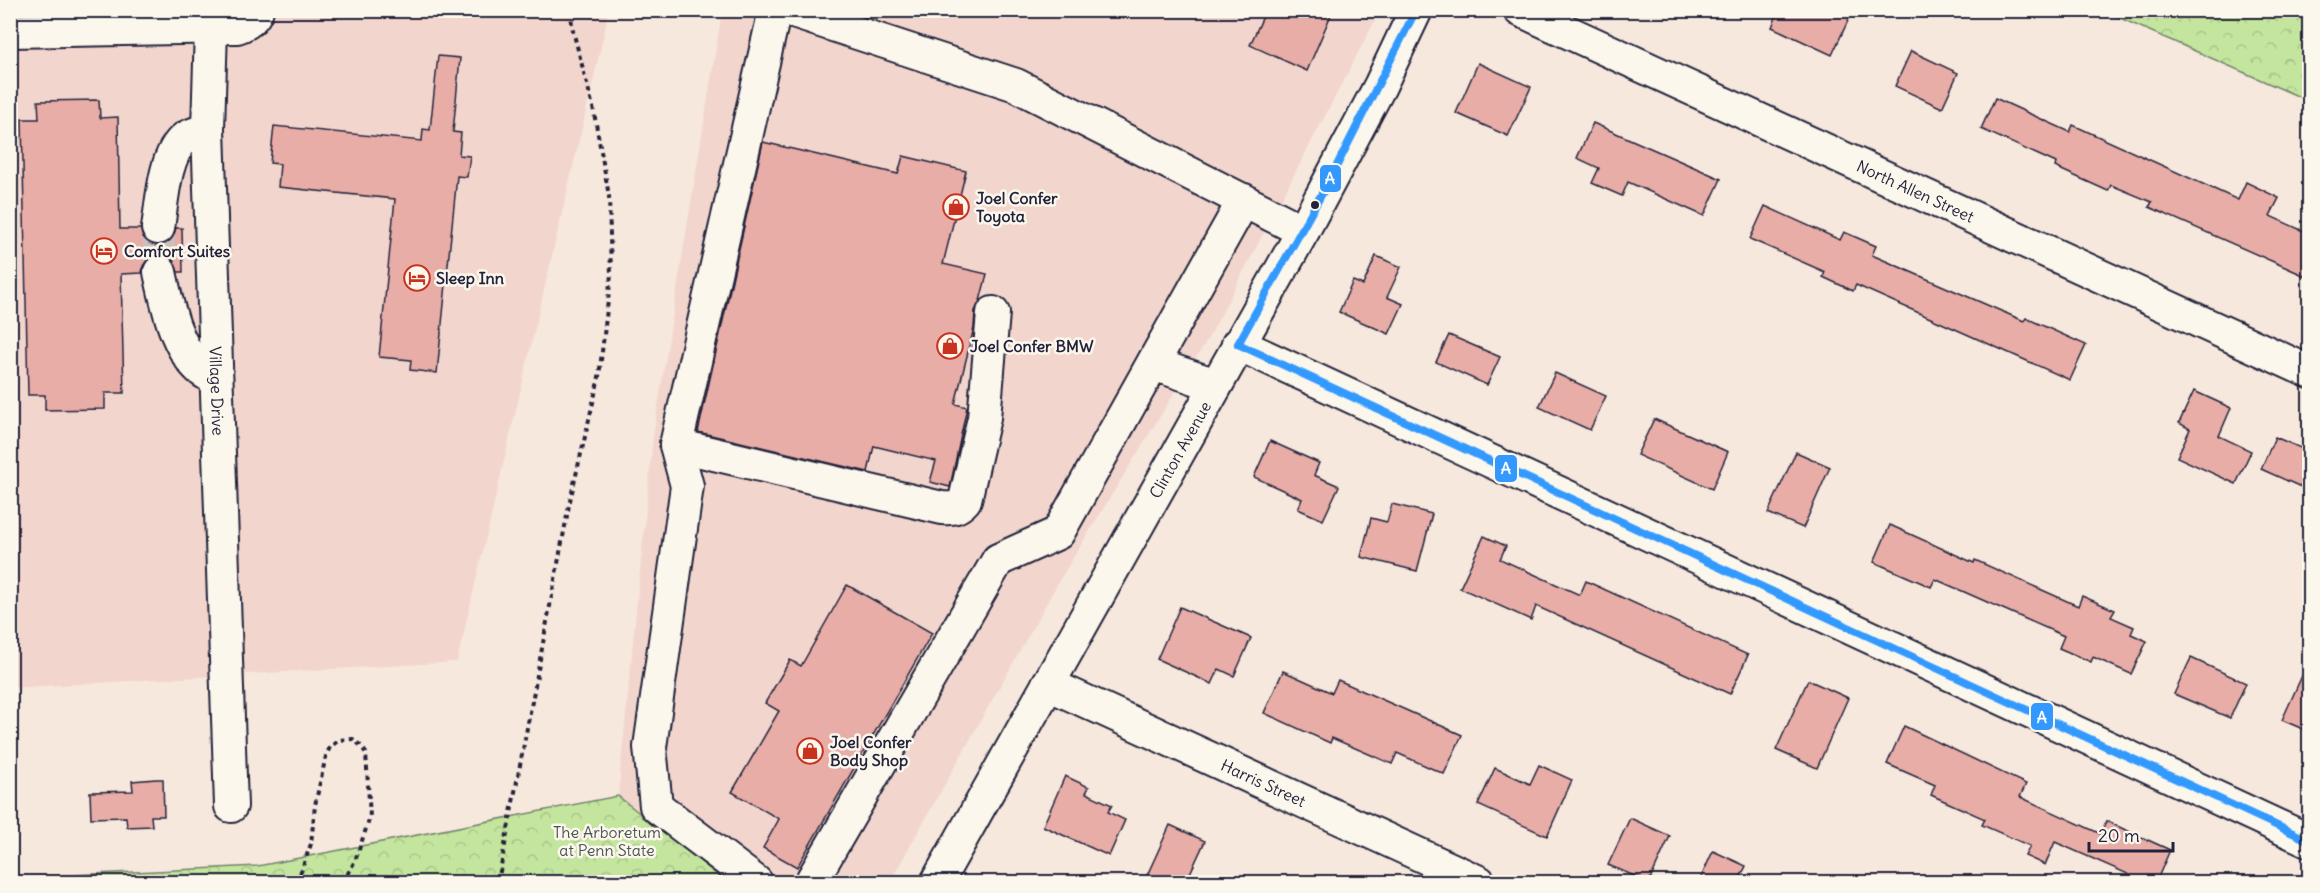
<svg xmlns="http://www.w3.org/2000/svg" width="2320" height="893" viewBox="0 0 2320 893" font-family="Delius,sans-serif">
	<style>
		.built { fill: #f2d6ce }
		.park { fill: url(#park-crowns); stroke: #73846c; stroke-width: 1.5 }
		.building { fill: #e8ada7; stroke: #22223b; stroke-width: 1.5 }
		.lines { fill: none; stroke-linecap: round; stroke-linejoin: round }
		.minor-tunnel { stroke: #ccc0bd; stroke-width: 32; stroke-dasharray: 32 16; stroke-linecap: butt }
		.minor-casing { stroke: #22223b; stroke-width: 36 }
		.path { stroke: #22223b; stroke-width: 4; stroke-dasharray: 4.5 4.5; stroke-linecap: butt }
		.minor { stroke: #fbf7ec; stroke-width: 32 }
		.bus-1-casing { stroke: #fbf7ec; stroke-width: 12 }
		.bus-1 { stroke: #39f; stroke-width: 8 }
		.bus-dot { fill: #22223b; stroke: #fbf7ec; stroke-width: 2 }
		.labels { text-anchor: middle; stroke-width: 5; stroke-linejoin: round; paint-order: stroke }
		.street-label { font-size: 16px; fill: #22223b; stroke: #fbf7ec }
		.poi-label { font-size: 16px; font-weight: bold; fill: #22223b; stroke: #fbf7ec; text-anchor: start }
		.park-label { font-size: 16px; fill: #4a5354; stroke: #fbf7ec }
		.line-badge { stroke: #fbf7ec; stroke-width: 2 }
		.badge-label { font-size: 16px; text-anchor: middle; font-weight: bold; fill: #fff }
	</style>
	<defs>
		<pattern id="park-crowns" width="20" height="18" patternUnits="userSpaceOnUse" patternTransform="scale(1.5)"><rect width="20" height="18" fill="#c4e59e"/><path d="M2 6a3 3 0 1 1 6 0M12 15a3 3 0 1 1 6 0" fill="none" stroke="#a8c489"/></pattern>
	</defs>
	<rect width="100%" height="100%" fill="#f7e8de"/>
	<filter id="ink" filterUnits="userSpaceOnUse"><feTurbulence type="fractalNoise" baseFrequency=".0167" numOctaves="2"/><feDisplacementMap in="SourceGraphic" scale="12" xChannelSelector="R" yChannelSelector="G"/><feConvolveMatrix kernelMatrix="1 2 1 2 8 2 1 2 1" color-interpolation-filters="sRGB"/></filter>
	<g filter="url(#ink)">
		<!-- built -->
		<g class="built">
			<path d="M11,11H608L605,30L457,662L11,688Z"/>
			<path d="M722,11H1380L1212,332L1062,576L890,882H726L618,796L653,436Z"/>
		</g>
		<!-- park -->
		<g class="park">
			<path d="M2104,11H2309V101Z"/>
			<path d="M618,796L726,882H11V878L258,866Z"/>
		</g>
		<!-- building -->
		<g class="building">
			<path d="M1266,10H1333L1307,71L1250,45Z"/>
			<path d="M1779,10H1853L1832,55L1772,27Z"/>
			<path d="M1911,51L1958,73L1942,108L1895,86Z"/>
			<path d="M438,56L460,58L453,132L461,133L459,155L470,156L467,177L457,176L437,373L410,370L411,360L379,357L395,199L278,187L280,164L270,163L274,126L422,141L423,129L430,130Z"/>
			<path d="M1478,63L1531,87L1508,136L1456,113Z"/>
			<path d="M1995,98L2070,132L2073,125L2238,200L2246,182L2279,198L2270,216L2310,234V278L2149,207L2152,202L2111,185L2108,191L2055,167L2056,163L1981,129Z"/>
			<path d="M99,100L100,118L118,117L120,229H141L142,235L147,242L156,246L165,244L172,239L176,228H182L183,272H178L173,260L165,255L157,254L148,259L143,266L142,273L121,274L124,393H105V409L45,410V395H28L22,119H39L38,101Z"/>
			<path d="M1593,123L1721,179L1704,216L1628,182L1622,196L1592,183L1599,168L1577,158Z"/>
			<path d="M763,142L898,174L903,156L966,171L943,264L987,274L980,301L975,311L974,328L955,404L967,407L950,487L930,482L936,461L874,446L868,472L698,432Z"/>
			<path d="M1765,206L1840,240L1844,232L1876,246L1872,255L2024,321L2026,318L2086,345L2070,380L1856,285L1853,291L1823,277L1825,272L1750,239Z"/>
			<path d="M1376,256L1401,267L1387,297L1403,304L1389,334L1339,312L1353,281L1363,285Z"/>
			<path d="M1449,335L1500,357L1487,385L1436,362Z"/>
			<path d="M1555,373L1606,396L1590,430L1539,407Z"/>
			<path d="M2194,391L2231,408L2219,436L2251,451L2236,484L2177,457L2190,429L2179,423Z"/>
			<path d="M1654,419L1728,452L1712,489L1637,455Z"/>
			<path d="M2275,437L2310,452V491L2261,469Z"/>
			<path d="M1270,441L1319,463L1314,475L1339,486L1323,520L1298,509L1302,499L1254,477Z"/>
			<path d="M1796,452L1830,467L1803,528L1768,513Z"/>
			<path d="M1392,504L1432,514L1417,571L1361,557L1371,518L1387,522Z"/>
			<path d="M1890,525L1974,563L1975,560L2078,606L2082,596L2115,610L2111,617L2134,627L2131,634L2147,641L2131,674L2093,657L2091,662L2059,648L2064,636L1935,579L1931,587L1874,562Z"/>
			<path d="M1484,536L1506,546L1500,559L1580,595L1586,581L1748,655L1730,694L1536,606L1531,620L1460,588Z"/>
			<path d="M847,585L932,633L797,867L763,848L779,819L732,792L779,711L765,703L790,660L801,666Z"/>
			<path d="M1180,607L1251,638L1234,676L1219,669L1212,684L1157,659Z"/>
			<path d="M2191,658L2246,683L2230,718L2174,694Z"/>
			<path d="M2310,658V732L2282,720Z"/>
			<path d="M1283,671L1332,693L1338,680L1462,735L1444,774L1397,753L1392,764L1332,738L1330,743L1264,713Z"/>
			<path d="M1808,680L1848,698L1817,768L1776,750Z"/>
			<path d="M1904,726L2026,784L2020,797L2101,834L2106,821L2170,850L2156,882H2124L2128,874L2055,842L2045,865L2025,856L2030,846L1982,825L1985,819L1931,795L1935,785L1887,764Z"/>
			<path d="M1539,765L1572,780L1547,836L1478,805L1495,768L1530,784Z"/>
			<path d="M1065,776L1089,787L1086,793L1112,805L1108,812L1125,820L1109,856L1043,826Z"/>
			<path d="M156,779H163L164,816H151L152,826L127,827L126,817L91,818L90,792L133,791L132,781Z"/>
			<path d="M1630,818L1670,836L1649,882L1608,865Z"/>
			<path d="M1170,825L1205,841L1186,882H1144Z"/>
			<path d="M1713,851L1746,866L1738,882H1699Z"/>
		</g>
		<g class="lines">
			<!-- minor-tunnel -->
			<path class="minor-tunnel" d="M158,228L160,272"/>
			<!-- minor casing -->
			<g class="minor-casing">
				<g id="minor">
					<path d="M787,10L1016,85L1303,231"/>
					<path id="s1" d="M1520,10L2310,372"/>
					<path id="s2" d="M211,28L208,129L231,806"/>
					<path d="M10,31L237,27C246,24 253,20 257,10"/>
					<path d="M158,228C162,203 164,154 185,138C191,134 201,132 208,129"/>
					<path d="M160,272C167,304 175,346 200,369C204,373 211,376 216,379"/>
					<path d="M1238,344L2310,841"/>
					<path d="M1153,364L1216,385"/>
					<path d="M676,445L942,508C953,509 958,508 965,500L984,418L993,313"/>
					<path id="s3" d="M1048,684L1479,882"/>
					<path d="M756,882L656,806L650,747L687,486L676,445L775,10"/>
					<path d="M811,882L998,560L1058,533L1244,200"/>
					<path id="s4" d="M937,882L1303,231L1380,86L1416,10"/>
				</g>
			</g>
			<!-- path -->
			<g class="path">
				<path d="M215,882H236"/>
				<path d="M297,882L311,844L315,805L326,756L330,747L339,740L353,739L360,745L366,753L370,817L355,861L343,882"/>
				<path d="M498,882L569,505L599,377L611,275L609,196L593,107L573,31L570,10"/>
			</g>
			<!-- minor -->
			<use href="#minor" class="minor"/>
			<!-- bus-1 casing -->
			<g class="bus-1-casing">
				<g id="bus-1">
					<path d="M1238,344L2310,841"/>
					<path d="M1238,344L1330,179L1416,10"/>
				</g>
			</g>
			<!-- bus-1 -->
			<use href="#bus-1" class="bus-1"/>
		</g>
	</g>
	<!-- icons -->
	<defs>
		<g id="shop-ring" transform="scale(1.35)"><circle r="9.5" fill="#fbf7ec" stroke="#c8321e" stroke-width="1.5"/><path d="M-5-2.5h2.3a2.7 3.5 0 0 1 5.4 0H5L5.5 6h-11ZM-1.5-2.5h3a1.5 2.3 0 0 0-3 0Z" fill="#c8321e"/></g>
		<g id="hotel-ring" transform="scale(1.35)"><circle r="9.5" fill="#fbf7ec" stroke="#c8321e" stroke-width="1.5"/><path d="M-6-4.5h1.5V1H6V5H4.5V3h-9V5H-6ZM-4 0a1.8 1.8 0 1 1 3.6 0ZM.5 0V-2.5h3Q6-2.5 6 0Z" fill="#c8321e"/></g>
	</defs>
	<g fill-rule="evenodd">
		<use href="#shop-ring" x="956" y="207"/>
		<use href="#hotel-ring" x="104" y="251"/>
		<use href="#hotel-ring" x="417" y="278"/>
		<use href="#shop-ring" x="950" y="346"/>
		<use href="#shop-ring" x="810" y="751"/>
	</g>
	<!-- markers -->
	<circle class="bus-dot" cx="1315" cy="205" r="5"/>
	<g class="labels">
		<!-- street labels -->
		<g class="street-label">
			<text dy="6" stroke="none"><textPath href="#s1" startOffset="435">North Allen Street</textPath></text>
			<text dy="6" stroke="none"><textPath href="#s2" startOffset="363">Village Drive</textPath></text>
			<text dy="6" stroke="none"><textPath href="#s4" startOffset="496">Clinton Avenue</textPath></text>
			<text dy="6" stroke="none"><textPath href="#s3" startOffset="237">Harris Street</textPath></text>
		</g>
		<!-- poi labels -->
		<g class="poi-label">
			<text x="976" y="204">Joel Confer<tspan x="976" dy="18">Toyota</tspan></text>
			<text x="124" y="257">Comfort Suites</text>
			<text x="436" y="284">Sleep Inn</text>
			<text x="970" y="352">Joel Confer BMW</text>
			<text x="830" y="748">Joel Confer<tspan x="830" dy="18">Body Shop</tspan></text>
		</g>
		<!-- park labels -->
		<g class="park-label">
			<text x="607" y="838">The Arboretum<tspan x="607" dy="18">at Penn State</tspan></text>
		</g>
	</g>
	<g class="line-badge">
		<rect x="1319" y="164" width="23" height="29" rx="6" fill="#39f"/>
		<rect x="1494" y="454" width="24" height="29" rx="6" fill="#39f"/>
		<rect x="2030" y="702" width="24" height="29" rx="6" fill="#39f"/>
	</g>
	<g class="badge-label">
		<text x="1330" y="184">A</text>
		<text x="1506" y="474">A</text>
		<text x="2042" y="723">A</text>
	</g>
	<!-- margin -->
	<rect width="2320" height="893" fill="none" stroke="#fbf7ec" stroke-width="36"/>
	<rect x="18" y="18" width="2284" height="857" fill="none" stroke="#22223b" stroke-width="2" filter="url(#ink)"/>
	<!-- scale -->
	<path d="M2089 842v9h84v-9" fill="none" stroke="#22223b" stroke-width="3"/>
	<text x="2098" y="842" font-size="18" fill="#22223b" stroke="#fbf7ec" stroke-width="4.5" paint-order="stroke">20 m</text>
</svg>
